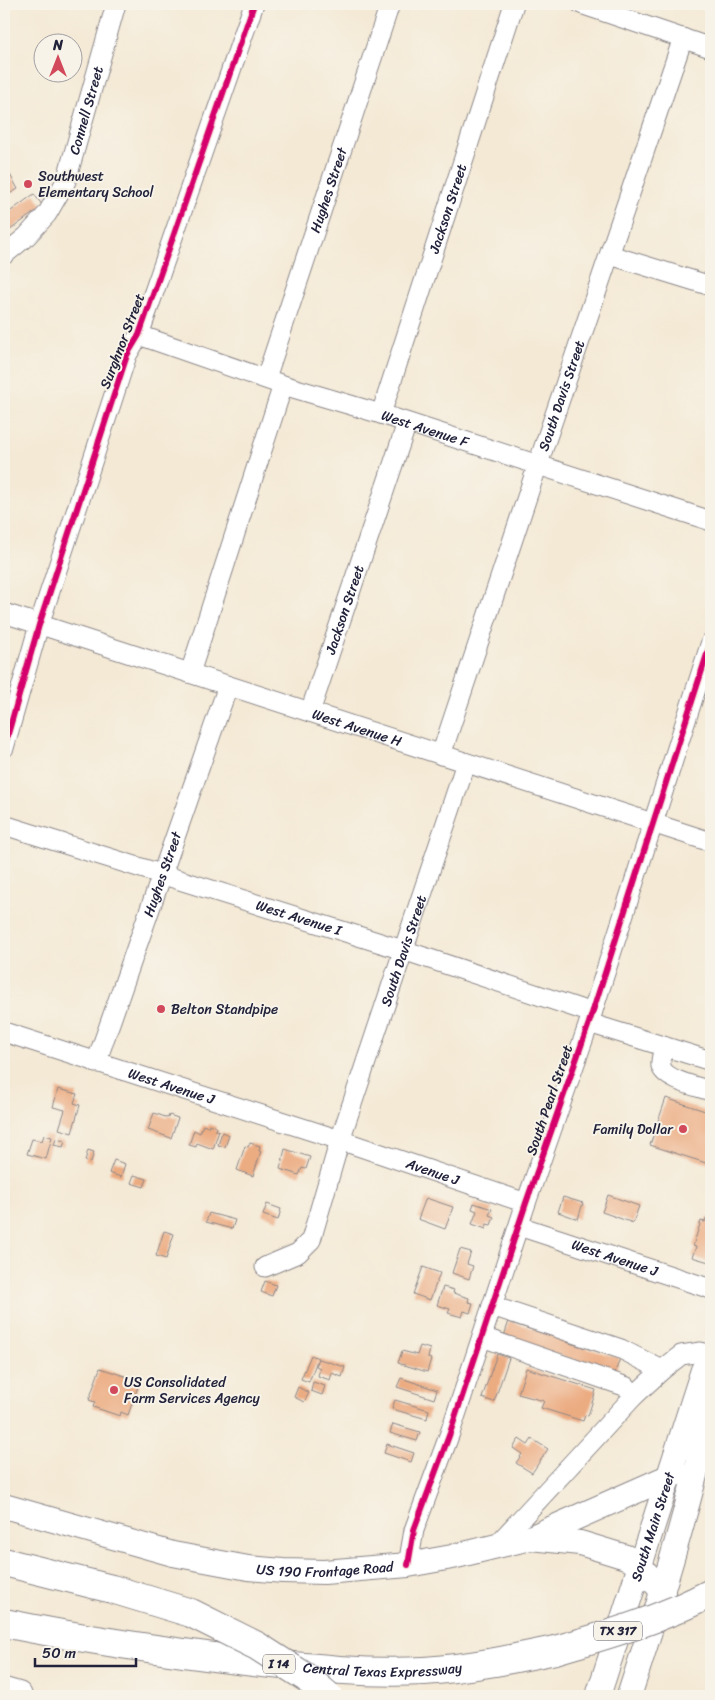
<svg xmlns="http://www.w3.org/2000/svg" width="715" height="1700" viewBox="0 0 715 1700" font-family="Sriracha,sans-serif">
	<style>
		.building { fill: #ecac82 }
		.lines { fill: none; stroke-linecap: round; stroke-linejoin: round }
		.minor-casing { stroke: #8b8688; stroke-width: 21 }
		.major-casing { stroke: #8b8688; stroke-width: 26 }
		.highway-casing { stroke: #8b8688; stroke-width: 30 }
		.minor { stroke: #fff; stroke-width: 19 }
		.major { stroke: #fff; stroke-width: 24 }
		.highway { stroke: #fff; stroke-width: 28 }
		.highway-bridge-casing { stroke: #8b8688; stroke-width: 30; stroke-linecap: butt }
		.highway-bridge { stroke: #fff; stroke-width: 28 }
		.cycleway-casing { stroke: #f7f3e8; stroke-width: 9 }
		.cycleway { stroke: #d6006c; stroke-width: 6 }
		.poi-dot { fill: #d1495b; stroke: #f7f3e8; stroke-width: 2 }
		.labels { text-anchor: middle; stroke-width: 4; stroke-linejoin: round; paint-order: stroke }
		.shield { fill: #f7f3e8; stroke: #62616f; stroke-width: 1 }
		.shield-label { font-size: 12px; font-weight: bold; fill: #22223b }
		.street-label { font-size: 14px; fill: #22223b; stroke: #f7f3e8 }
		.poi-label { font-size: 14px; fill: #22223b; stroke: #f7f3e8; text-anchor: start }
	</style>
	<rect width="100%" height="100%" fill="#f7f3e8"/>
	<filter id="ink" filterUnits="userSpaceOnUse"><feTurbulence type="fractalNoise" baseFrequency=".02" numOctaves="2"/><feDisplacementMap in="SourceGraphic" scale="10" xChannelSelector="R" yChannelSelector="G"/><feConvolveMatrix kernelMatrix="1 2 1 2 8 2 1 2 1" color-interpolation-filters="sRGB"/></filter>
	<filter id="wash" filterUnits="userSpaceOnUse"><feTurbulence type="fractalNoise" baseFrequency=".0096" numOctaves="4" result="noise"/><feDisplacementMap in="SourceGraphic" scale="20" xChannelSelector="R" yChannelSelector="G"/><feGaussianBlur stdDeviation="1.12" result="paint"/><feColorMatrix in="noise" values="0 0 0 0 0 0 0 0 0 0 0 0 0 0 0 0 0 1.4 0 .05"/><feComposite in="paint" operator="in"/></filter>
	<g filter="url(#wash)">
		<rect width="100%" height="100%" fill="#f4e9d5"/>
		<g id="blocks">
			<!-- building -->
			<g class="building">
				<path d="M4,164L18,189L4,197Z"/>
				<path d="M34,194L43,206L10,230L4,221V216Z"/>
				<path d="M58,1089L77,1094L74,1103L80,1105L72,1133L59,1129L65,1110L53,1107Z"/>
				<path d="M666,1098L711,1113V1156L709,1164L650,1145Z"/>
				<path d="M154,1113L168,1118L169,1115L178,1118L171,1138L148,1130Z"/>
				<path d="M209,1124L216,1127L215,1130L219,1131L213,1149L197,1143L196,1147L189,1145L194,1130L200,1133L203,1125L208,1127Z"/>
				<path d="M222,1132L229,1135L225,1147L218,1145Z"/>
				<path d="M44,1135L52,1137L46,1159L27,1154L32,1139L42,1141Z"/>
				<path d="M56,1139L65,1141L63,1147L54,1145Z"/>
				<path d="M250,1143L260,1146L259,1151H261L253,1176L237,1170L245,1146L248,1147Z"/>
				<path d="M285,1149L310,1157L306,1169L302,1168L299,1175L280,1169Z"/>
				<path d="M88,1150L94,1152L91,1162L85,1161Z"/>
				<path d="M114,1160L125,1164L121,1177L109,1173Z"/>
				<path d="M134,1175L147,1179L144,1187L131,1183Z"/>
				<path d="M608,1195L639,1206L633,1223L602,1212Z"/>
				<path d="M563,1197L583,1203L578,1219L558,1212Z"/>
				<path d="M426,1198L453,1207L445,1229L418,1219Z"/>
				<path d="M474,1203L492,1209L489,1215L494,1217L491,1225L487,1224L486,1229L472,1224L477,1211L472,1209Z"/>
				<path d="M267,1204L281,1209L278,1220L263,1215Z"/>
				<path d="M209,1213L235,1220L232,1229L206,1222Z"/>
				<path d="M707,1217L711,1219V1245L709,1251H711V1255L709,1262L692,1257L696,1247L693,1246L701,1221L705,1222Z"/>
				<path d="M164,1231L174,1234L166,1259L156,1256Z"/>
				<path d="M460,1249L471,1252L467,1264L473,1266L469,1279L452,1273Z"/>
				<path d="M423,1267L440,1273L430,1300L413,1294Z"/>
				<path d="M265,1281L276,1285L272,1296L261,1292Z"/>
				<path d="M443,1287L454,1290L453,1293L469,1298L468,1302L473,1303L470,1313L464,1311L462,1317L448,1313L450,1309L437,1305Z"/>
				<path d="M509,1321L567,1339L566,1342L620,1358L615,1373L503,1339Z"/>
				<path d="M420,1346L430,1349L428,1358L431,1359L427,1372L398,1363L402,1351L417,1355Z"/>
				<path d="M497,1354L509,1358L494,1402L482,1398Z"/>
				<path d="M311,1355L318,1358L309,1382L301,1379Z"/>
				<path d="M319,1359L345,1367L342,1377L332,1373L330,1380L318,1376L320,1368L316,1366Z"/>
				<path d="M100,1368L140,1381L128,1415L121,1412L120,1416L93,1407L95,1402L89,1400Z"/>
				<path d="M526,1368L596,1390L588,1416L585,1415L583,1421L541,1408L544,1401L518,1394Z"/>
				<path d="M401,1378L437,1390L434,1399L397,1387Z"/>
				<path d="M313,1382L325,1386L322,1395L311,1391Z"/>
				<path d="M298,1387L309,1393L304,1402L294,1397Z"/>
				<path d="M395,1400L429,1410L427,1419L392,1409Z"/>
				<path d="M393,1424L420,1432L417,1441L390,1433Z"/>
				<path d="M519,1439L528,1445L532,1439L548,1449L532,1473L516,1463L522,1454L513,1448Z"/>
				<path d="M387,1444L414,1453L411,1462L384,1453Z"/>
			</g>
		</g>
	</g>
	<g filter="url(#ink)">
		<use href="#blocks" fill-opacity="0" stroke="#8b8688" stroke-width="1"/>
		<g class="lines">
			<!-- minor casing -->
			<g class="minor-casing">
				<g id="minor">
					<path d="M581,4L711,48"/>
					<path id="s1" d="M4,255L27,236L47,214L66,181L116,4"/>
					<path d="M610,255L711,286"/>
					<path id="s2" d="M139,335L283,385L381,414L711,521"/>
					<path id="s3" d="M266,378L390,4"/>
					<path id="s4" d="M381,414L514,4"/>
					<path id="s5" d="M4,613L711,842"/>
					<path d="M190,673L283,385"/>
					<path id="s6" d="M310,712L407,423"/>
					<path d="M4,748L39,625L127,355L139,335L254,4"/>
					<path id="s7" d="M441,755L538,464L683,38"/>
					<path id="s8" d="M4,825L403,950L592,1013"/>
					<path d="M589,1023L711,1061"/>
					<path id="s9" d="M4,1032L340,1140L526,1203"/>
					<path d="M664,1046C663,1052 660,1061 661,1066C664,1080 699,1087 711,1091"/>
					<path id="s10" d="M96,1063L228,686"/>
					<path id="s11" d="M519,1226L711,1289"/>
					<path id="s12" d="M265,1267L298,1253L311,1240L340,1140L466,763"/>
					<path d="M492,1306L621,1349L662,1370"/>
					<path d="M482,1337L627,1387L634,1396"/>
					<path d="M495,1547L634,1396L662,1370L681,1355L701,1352L711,1355"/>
					<path d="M408,1565L414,1530L450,1433L526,1203L589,1023L711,642"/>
				</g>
			</g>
			<!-- major casing -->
			<g class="major-casing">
				<g id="major">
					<path id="s13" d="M4,1506L173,1554L248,1568L283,1571L324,1572L408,1565L452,1557L530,1538L580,1543L626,1557L639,1565L663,1592"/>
					<path d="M530,1538L677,1473"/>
					<path id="s14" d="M598,1696L703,1370L711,1361"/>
					<path d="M629,1696C660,1602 689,1507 711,1410"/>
				</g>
			</g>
			<!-- highway casing -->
			<g class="highway-casing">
				<g id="highway">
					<path id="s15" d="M4,1623C87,1640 170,1652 254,1662C311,1668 368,1674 424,1671C469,1668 512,1659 555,1650"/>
					<path d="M4,1692L18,1696"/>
				</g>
			</g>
			<!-- minor -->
			<use href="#minor" class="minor"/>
			<!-- major -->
			<use href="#major" class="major"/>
			<!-- highway -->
			<use href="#highway" class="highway"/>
			<!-- highway-bridge casing -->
			<g class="highway-bridge-casing">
				<g id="highway-bridge">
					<path d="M4,1562L112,1589L191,1613L257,1646L307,1678L328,1696"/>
					<path d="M555,1650C608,1635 662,1619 711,1593"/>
				</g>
			</g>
			<!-- highway-bridge -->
			<use href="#highway-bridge" class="highway-bridge"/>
			<!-- cycleway casing -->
			<g class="cycleway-casing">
				<g id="cycleway">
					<path d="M4,748L39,625L127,355L139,335L254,4"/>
					<path d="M408,1565L414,1530L450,1433L526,1203L589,1023L711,642"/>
				</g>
			</g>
			<!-- cycleway -->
			<use href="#cycleway" class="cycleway"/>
		</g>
	</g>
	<!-- markers -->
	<g class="poi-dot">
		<circle cx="28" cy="184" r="5"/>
		<circle cx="161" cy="1009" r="5"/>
		<circle cx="683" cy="1129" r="5"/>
		<circle cx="114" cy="1390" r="5"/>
	</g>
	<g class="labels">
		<!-- shield labels -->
		<g class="shield">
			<rect x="594" y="1621.5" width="48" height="19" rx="4"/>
			<rect x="263" y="1654.5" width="32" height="19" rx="4"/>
		</g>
		<g class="shield-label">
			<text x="618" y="1635">TX 317</text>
			<text x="279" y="1668">I 14</text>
		</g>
		<!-- street labels -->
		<g class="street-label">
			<text dy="5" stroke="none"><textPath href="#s1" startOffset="171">Connell Street</textPath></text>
			<text dy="5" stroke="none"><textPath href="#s3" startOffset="198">Hughes Street</textPath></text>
			<text dy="5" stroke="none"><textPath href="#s4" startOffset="216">Jackson Street</textPath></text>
			<text transform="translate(122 341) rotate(-69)" y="5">Surghnor Street</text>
			<text dy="5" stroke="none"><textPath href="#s7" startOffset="379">South Davis Street</textPath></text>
			<text dy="5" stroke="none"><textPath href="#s2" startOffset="301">West Avenue F</textPath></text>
			<text dy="5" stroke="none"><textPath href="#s6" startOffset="108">Jackson Street</textPath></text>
			<text dy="5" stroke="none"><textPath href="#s5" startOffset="371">West Avenue H</textPath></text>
			<text dy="5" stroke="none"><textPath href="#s10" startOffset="200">Hughes Street</textPath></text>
			<text dy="5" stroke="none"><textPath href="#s8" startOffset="309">West Avenue I</textPath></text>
			<text dy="5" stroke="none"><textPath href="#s12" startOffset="358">South Davis Street</textPath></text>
			<text dy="5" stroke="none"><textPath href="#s9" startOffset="176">West Avenue J</textPath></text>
			<text transform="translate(549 1100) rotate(-71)" y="5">South Pearl Street</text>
			<text dy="5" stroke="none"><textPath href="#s9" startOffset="451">Avenue J</textPath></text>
			<text dy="5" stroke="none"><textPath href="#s11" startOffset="101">West Avenue J</textPath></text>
			<text dy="5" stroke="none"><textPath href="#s14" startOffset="178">South Main Street</textPath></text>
			<text dy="5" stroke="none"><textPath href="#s13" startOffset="329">US 190 Frontage Road</textPath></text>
			<text dy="5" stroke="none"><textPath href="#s15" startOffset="382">Central Texas Expressway</textPath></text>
		</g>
		<!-- poi labels -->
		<g class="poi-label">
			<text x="38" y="181">Southwest<tspan x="38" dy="16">Elementary School</tspan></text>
			<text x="171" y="1014">Belton Standpipe</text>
			<text x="673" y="1134" text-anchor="end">Family Dollar</text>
			<text x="124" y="1387">US Consolidated<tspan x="124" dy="16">Farm Services Agency</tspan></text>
		</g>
	</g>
	<!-- margin -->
	<rect width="715" height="1700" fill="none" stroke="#f7f3e8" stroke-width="20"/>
	<!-- north arrow -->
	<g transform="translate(58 58)"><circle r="24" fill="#f7f3e8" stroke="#a29fa3"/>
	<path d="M0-4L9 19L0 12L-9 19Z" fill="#d1495b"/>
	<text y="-8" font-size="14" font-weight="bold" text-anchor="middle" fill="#22223b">N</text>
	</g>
	<!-- scale -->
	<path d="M35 1658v8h101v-8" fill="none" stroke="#22223b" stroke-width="2.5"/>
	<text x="42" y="1658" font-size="15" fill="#22223b" stroke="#f7f3e8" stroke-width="4" paint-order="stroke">50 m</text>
</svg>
